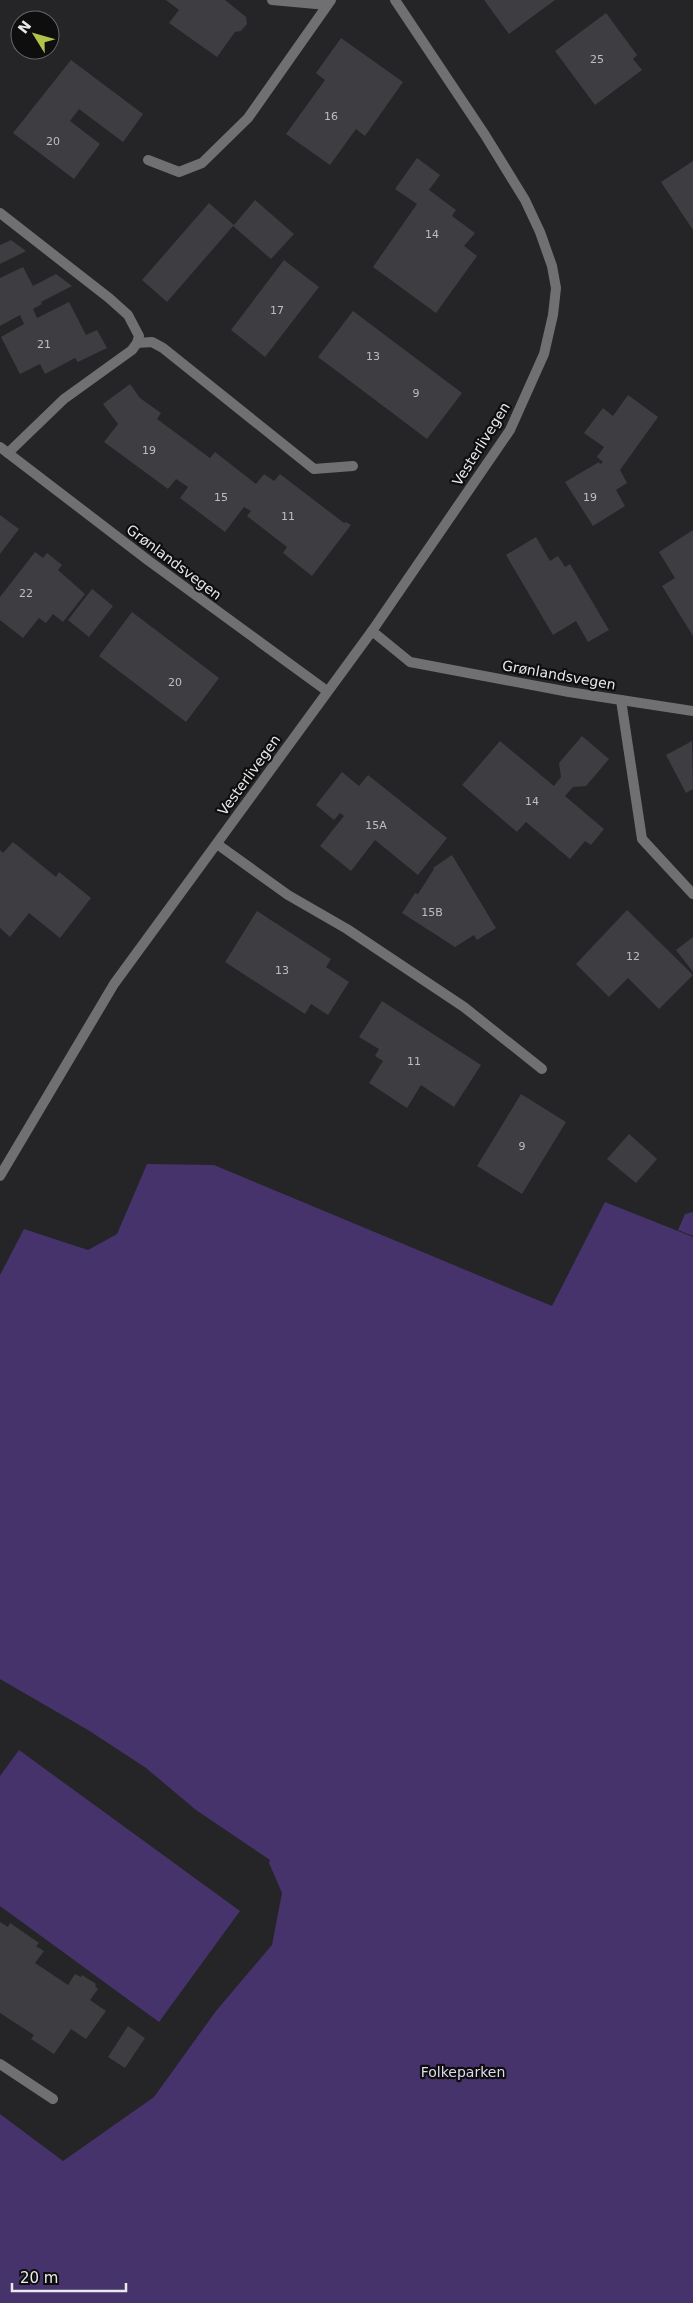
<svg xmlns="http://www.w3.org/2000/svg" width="693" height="2303" viewBox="0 0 693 2303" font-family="'DejaVu Sans',sans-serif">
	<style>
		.green { fill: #46336c }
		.building { fill: #3e3d41 }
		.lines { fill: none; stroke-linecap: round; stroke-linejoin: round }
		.service { stroke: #707072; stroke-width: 10 }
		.minor { stroke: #707072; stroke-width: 10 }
		.labels { text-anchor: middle; stroke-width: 4.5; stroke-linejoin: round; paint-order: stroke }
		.number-label { font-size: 11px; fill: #bebec0 }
		.street-label { font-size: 14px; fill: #e9e9eb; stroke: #0e0e0f }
		.park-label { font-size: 14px; fill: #dfdbef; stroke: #0e0e0f }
	</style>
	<rect width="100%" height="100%" fill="#252427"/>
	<!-- green -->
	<g class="green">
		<path d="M147,1164L214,1165L552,1306L605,1202L693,1237V2303H0V2114L63,2161L154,2097L216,2011L272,1945L282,1893L269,1863L270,1860L196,1810L146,1768L88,1730L0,1679V1275L24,1229L88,1250L117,1234Z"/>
		<path d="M693,1212V1236L678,1230L685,1214Z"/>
		<path d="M19,1750L240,1911L159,2022L0,1906V1776Z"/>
	</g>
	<!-- building -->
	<g class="building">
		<path d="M166,0H225L246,17L247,24L241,31L235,32L217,57L169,23L179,10Z"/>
		<path d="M484,0H555L509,34Z"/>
		<path d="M606,13L637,55L633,59L642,70L595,105L555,51Z"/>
		<path d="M341,38L403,82L365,136L356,129L330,165L286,134L325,80L316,73Z"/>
		<path d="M71,60L143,114L123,142L79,109L70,121L100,144L74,179L13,133Z"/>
		<path d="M417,158L440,175L429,190L456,210L452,216L475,233L464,246L477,256L436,313L373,267L417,204L395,189Z"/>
		<path d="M693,161V230L661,182Z"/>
		<path d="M255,200L294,234L271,259L233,226L167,302L142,280L209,203L234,225Z"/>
		<path d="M11,240L26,251L0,264V245Z"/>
		<path d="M284,260L319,287L265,357L231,330Z"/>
		<path d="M23,267L33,286L56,274L72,286L41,302L42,304L33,309L37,318L69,302L86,335L97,330L107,348L78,362L75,358L45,374L40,364L20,374L1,337L24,324L20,315L0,326V278Z"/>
		<path d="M353,311L462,393L427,439L318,357Z"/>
		<path d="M130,384L140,398L161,413L157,419L210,458L215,452L256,484L264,474L274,481L280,474L344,523L346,522L351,525L312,576L283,553L287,547L247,516L251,511L244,507L225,532L180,498L188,487L176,479L168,489L104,442L118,424L103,404Z"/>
		<path d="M628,395L658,417L620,470L627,483L616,490L625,506L593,526L565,482L599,462L600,464L603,462L597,457L604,447L584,433L603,408L613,416Z"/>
		<path d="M0,515L19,529L0,554Z"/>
		<path d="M693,530V636L662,586L675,578L659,552Z"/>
		<path d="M536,537L550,561L558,556L565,567L570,564L609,630L588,642L576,621L553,635L506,555Z"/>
		<path d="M35,552L43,558L47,553L62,565L58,570L85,594L63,622L53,614L46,623L39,618L23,638L0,620V597Z"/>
		<path d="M92,589L113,606L89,637L68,620Z"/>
		<path d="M132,612L219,678L186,722L99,656Z"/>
		<path d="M582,736L609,759L586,786L573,787L565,796L604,829L591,845L585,841L570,859L526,822L517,832L462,785L500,741L554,786L561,777L559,763Z"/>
		<path d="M692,741L693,789L686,793L666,755Z"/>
		<path d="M342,772L359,786L368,775L447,838L418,875L375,840L351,871L320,846L344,816L340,813L334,820L316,805Z"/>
		<path d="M13,842L56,877L59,872L91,898L60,938L29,913L10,937L0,928V850L3,853Z"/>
		<path d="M452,855L496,928L477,940L474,935L455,947L402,913L415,893L418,894L434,869L433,868Z"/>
		<path d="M627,910L693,975L659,1009L628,978L609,997L576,964Z"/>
		<path d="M257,911L331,959L326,967L349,982L328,1015L311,1004L305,1014L225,962Z"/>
		<path d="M693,937V972L676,950Z"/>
		<path d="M382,1001L481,1065L454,1107L421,1085L407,1108L369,1083L383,1061L375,1056L379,1049L359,1037Z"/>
		<path d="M521,1094L566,1122L522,1194L477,1166Z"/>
		<path d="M629,1134L657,1159L636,1183L607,1159Z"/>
		<path d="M0,1922L8,1927L10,1923L39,1943L36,1946L44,1951L35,1963L68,1985L75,1974L81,1977L82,1975L96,1984L95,1986L98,1989L90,2000L106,2011L86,2039L71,2029L54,2054L31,2039L34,2035L0,2013Z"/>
		<path d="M128,2026L145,2038L125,2068L108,2057Z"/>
	</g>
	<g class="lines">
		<!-- service -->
		<g class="service">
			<path d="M272,0L327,5"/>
			<path d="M148,160L179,172L202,163L248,118L331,0"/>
			<path d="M137,343L152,342L163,348L314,469L353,466"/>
			<path d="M621,700L642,839L693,894"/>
			<path d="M0,2064L53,2099"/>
		</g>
		<!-- minor -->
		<g class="minor">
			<path d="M0,213L109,298L128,315L139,336L137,343L132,350L64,399L8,453"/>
			<path d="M0,447L149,561L327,691"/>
			<path d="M372,631L410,662L569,692L693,711"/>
			<path d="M217,844L288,895L347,929L464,1007L542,1069"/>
			<path d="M0,1176L114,984L372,631L510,430L544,354L553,315L556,288L552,266L540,232L525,200L485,135L395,0"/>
		</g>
	</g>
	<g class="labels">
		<!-- number labels -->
		<g class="number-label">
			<text x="597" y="63">25</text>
			<text x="331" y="120">16</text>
			<text x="53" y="145">20</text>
			<text x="432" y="238">14</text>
			<text x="277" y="314">17</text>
			<text x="44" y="348">21</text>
			<text x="373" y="360">13</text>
			<text x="416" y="397">9</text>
			<text x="149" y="454">19</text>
			<text x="221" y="501">15</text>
			<text x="590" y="501">19</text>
			<text x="288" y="520">11</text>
			<text x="26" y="597">22</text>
			<text x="175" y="686">20</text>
			<text x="532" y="805">14</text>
			<text x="376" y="829">15A</text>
			<text x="432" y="916">15B</text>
			<text x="633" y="960">12</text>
			<text x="282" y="974">13</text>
			<text x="414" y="1065">11</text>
			<text x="522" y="1150">9</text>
		</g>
		<!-- street labels -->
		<g class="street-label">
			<text transform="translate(481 444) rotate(-58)" y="5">Vesterlivegen</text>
			<text transform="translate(174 562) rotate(37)" y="5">Grønlandsvegen</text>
			<text transform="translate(559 675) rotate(10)" y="5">Grønlandsvegen</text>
			<text transform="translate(249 775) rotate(-54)" y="5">Vesterlivegen</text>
		</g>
		<!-- park labels -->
		<g class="park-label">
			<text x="463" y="2077">Folkeparken</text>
		</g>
	</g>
	<!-- north arrow -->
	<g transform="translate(35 35) rotate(307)"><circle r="24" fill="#0e0e0f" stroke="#666667"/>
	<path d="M0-4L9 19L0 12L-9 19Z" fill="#b2c34c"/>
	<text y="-8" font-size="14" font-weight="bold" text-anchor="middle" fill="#e9e9eb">N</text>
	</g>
	<!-- scale -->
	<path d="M12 2283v8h114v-8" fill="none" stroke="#e9e9eb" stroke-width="2.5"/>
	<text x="20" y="2283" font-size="15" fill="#e9e9eb" stroke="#0e0e0f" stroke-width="4" paint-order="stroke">20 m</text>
</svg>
